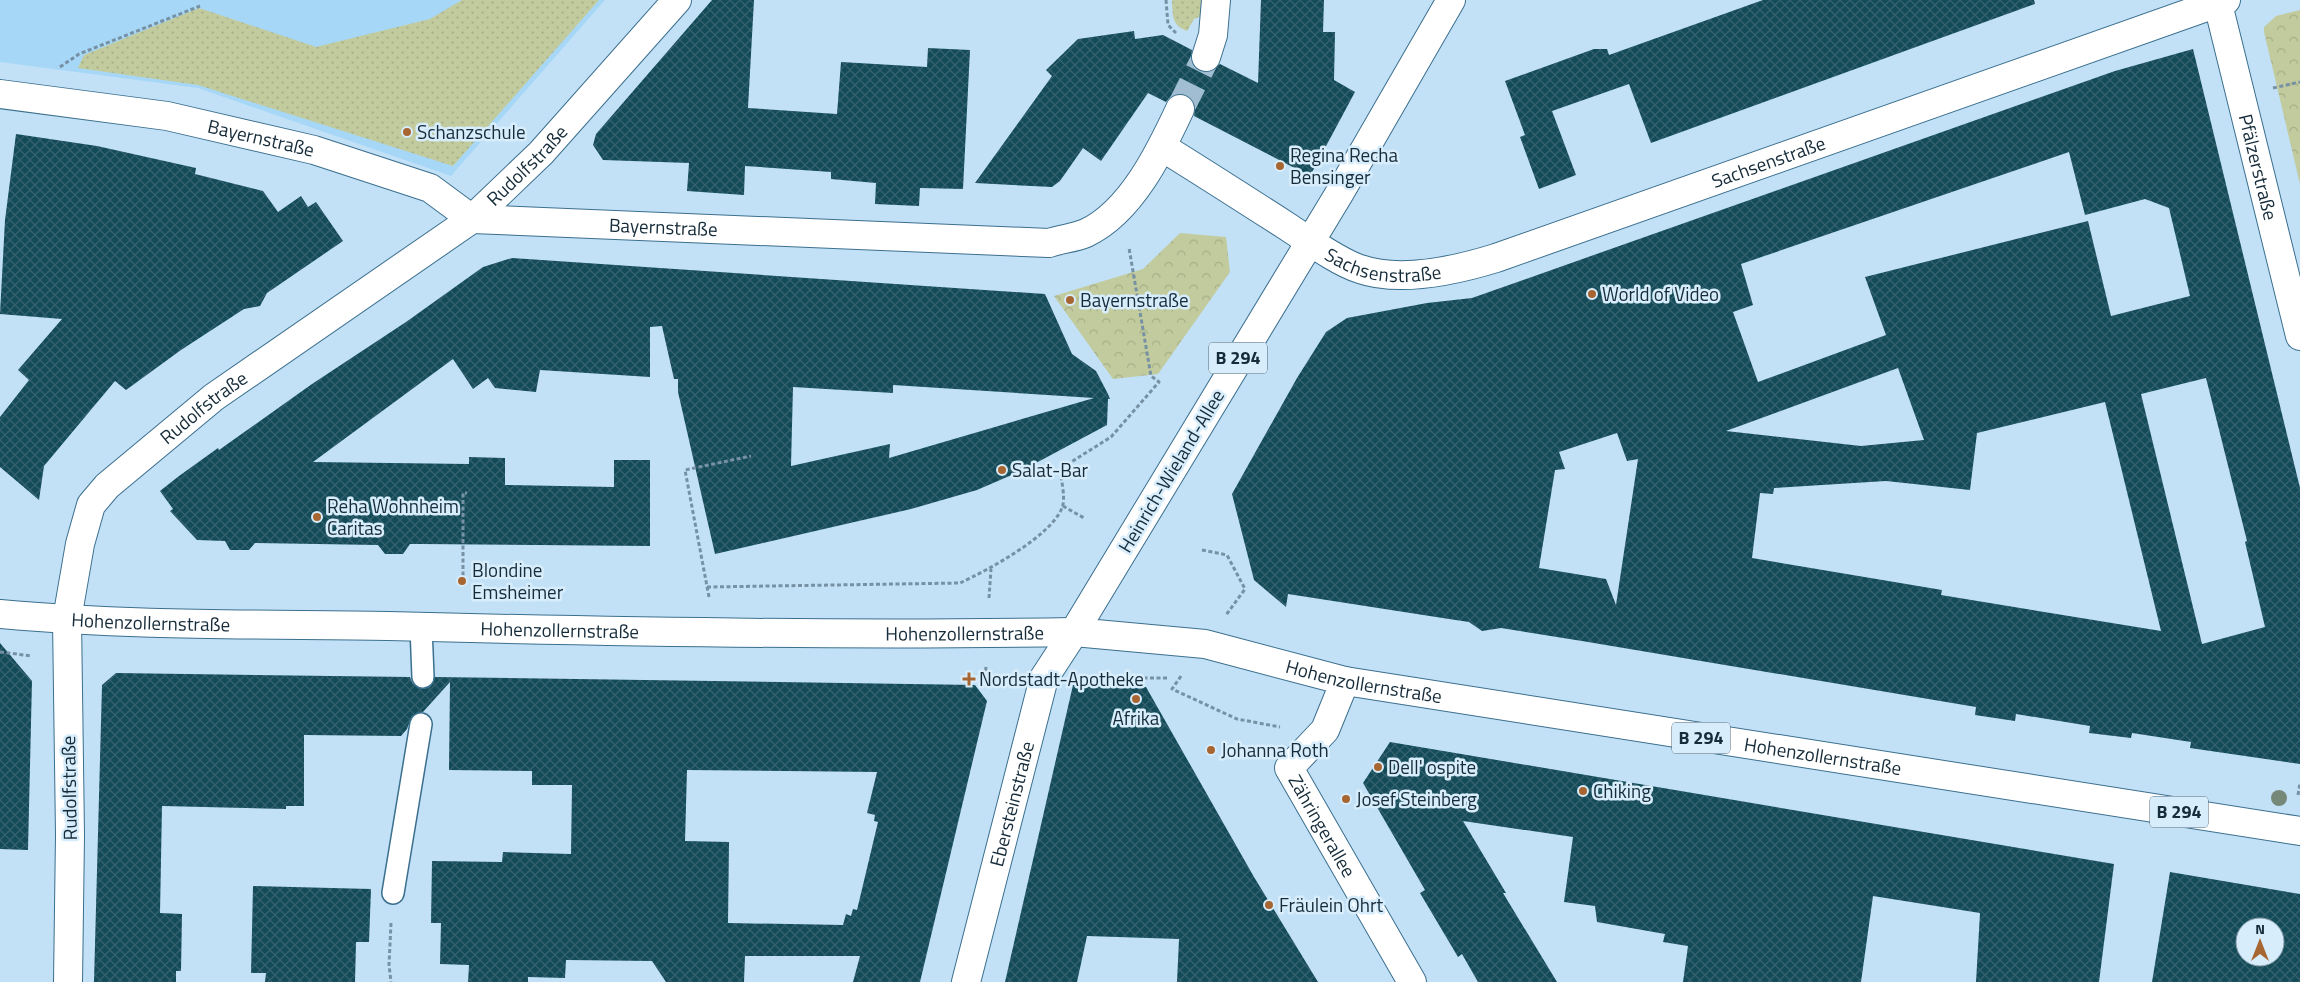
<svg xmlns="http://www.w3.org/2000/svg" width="2300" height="982" viewBox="0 0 2300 982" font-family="'Titillium Web',sans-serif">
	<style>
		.built { fill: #a6d7f7 }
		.grass { fill: url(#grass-dots) }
		.park { fill: url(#park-crowns) }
		.building { fill: url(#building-cross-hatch); fill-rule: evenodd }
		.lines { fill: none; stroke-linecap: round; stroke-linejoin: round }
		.minor-tunnel { stroke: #a0bdd1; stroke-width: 28; stroke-dasharray: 28 14; stroke-linecap: butt }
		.service-casing { stroke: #3b6f8e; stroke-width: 24 }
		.minor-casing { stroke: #3b6f8e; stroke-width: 30 }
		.secondary-casing { stroke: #3b6f8e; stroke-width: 30 }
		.primary-casing { stroke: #3b6f8e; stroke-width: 30 }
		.path { stroke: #7691a3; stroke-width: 3; stroke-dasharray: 4 2.5; stroke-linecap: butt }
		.service { stroke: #fff; stroke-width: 21 }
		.minor { stroke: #fff; stroke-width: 28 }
		.secondary { stroke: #fff; stroke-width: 28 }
		.primary { stroke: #fff; stroke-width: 28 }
		.tree { fill: #768878 }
		.poi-dot { fill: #a76631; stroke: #d8edfb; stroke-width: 2 }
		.labels { text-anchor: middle; stroke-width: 5; stroke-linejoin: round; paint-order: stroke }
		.shield { fill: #d8edfb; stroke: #506674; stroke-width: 1 }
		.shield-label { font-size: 18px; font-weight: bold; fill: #162c3a }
		.poi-label { font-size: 19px; fill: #162c3a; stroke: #d8edfb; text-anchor: start }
		.street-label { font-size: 19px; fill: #162c3a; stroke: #d8edfb }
	</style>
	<defs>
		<pattern id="grass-dots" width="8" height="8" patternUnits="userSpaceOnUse" patternTransform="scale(1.25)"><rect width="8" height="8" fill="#c2cb9d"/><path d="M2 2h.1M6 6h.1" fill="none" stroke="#a6ae88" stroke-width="1.8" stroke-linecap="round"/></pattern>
		<pattern id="park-crowns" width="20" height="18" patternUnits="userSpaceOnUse" patternTransform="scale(1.25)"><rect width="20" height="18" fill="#c2cb9d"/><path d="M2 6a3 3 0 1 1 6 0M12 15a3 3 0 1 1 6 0" fill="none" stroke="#a6ae88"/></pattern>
		<pattern id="building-cross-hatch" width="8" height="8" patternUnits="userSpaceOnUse" patternTransform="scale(1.25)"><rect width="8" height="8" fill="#144b58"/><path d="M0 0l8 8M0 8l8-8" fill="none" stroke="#35626e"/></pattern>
	</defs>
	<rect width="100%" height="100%" fill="#c2e1f7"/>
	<!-- built -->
	<path class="built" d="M0,0H605L451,176L198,88L0,62Z"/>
	<!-- grass -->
	<g class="grass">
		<path d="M462,0H599L453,166L198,85L78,68L84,55L199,8L316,47L430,19Z"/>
		<path d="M1172,0H1203L1204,15L1194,19L1187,31C1171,25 1173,15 1172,0Z"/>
	</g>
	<!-- park -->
	<g class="park">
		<path d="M2300,10V184L2264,32V27L2276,16Z"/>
		<path d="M1180,233L1226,237L1230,272L1158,374L1113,379L1054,296L1143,269Z"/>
	</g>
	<!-- building -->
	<g class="building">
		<path d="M712,0H754L748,108L837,114L841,62L927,67L928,48L970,50L963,189L920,188L919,206L875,204L876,183L831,179V172L745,166L744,195L687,191L689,163L603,160L593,145L596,134Z"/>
		<path d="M1261,0H1324L1323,32H1335L1334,80L1355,92L1310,176L1194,116L1195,107L1193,100L1187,95L1178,94L1171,96L1166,102L1148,93L1101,161L1083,148L1060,181L1052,187L975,183L1052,76L1046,70L1078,39L1134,31L1135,39L1163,35L1192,50L1191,61L1194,67L1201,72H1210L1220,64L1258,83Z"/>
		<path d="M1763,0H2034L2035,4L1651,143L1629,84L1552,111L1576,175L1539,189L1520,137L1525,135L1505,81L1594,49H1607L1609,55Z"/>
		<path d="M2193,49L2300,488V764L2190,748L2191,742L2132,733L2131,738L2089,733L2090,726L2016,714L2015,721L1975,715L1976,707L1582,641L1501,628L1482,631L1469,622L1449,619L1288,594L1286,607L1254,580L1232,494L1297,378L1326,332L1347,318L1427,303L1472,298L2115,71ZM2069,152L2085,215L2145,199L2169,208L2190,296L2111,316L2088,221L1865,277L1886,335L1758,382L1733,312L1753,305L1741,264ZM1898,368L1924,440L1861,446L1726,431ZM2206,378L2247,541L2245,542L2265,627L2202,644L2141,394ZM2105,402L2161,631L1941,595L1942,590L1752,558L1760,493L1773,494L1774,488L1886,481L1970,490L1977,433ZM1617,433L1627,461L1638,459L1616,605L1606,579L1539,568L1555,470L1565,469L1559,452Z"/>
		<path d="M16,134L97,146L196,168L195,174L263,191L278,212L301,196L308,207L316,202L343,241L267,293L260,306L244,309L181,350L126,390L115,381L44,466L39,500L0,467V417L29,380L18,370L62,319L0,314L5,220Z"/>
		<path d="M512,258L1045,294L1072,354L1096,371L1108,394L1110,399H1108L1107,425L1021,471L977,490L911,509L715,554L678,392V379H674L662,326L650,327V377L540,370L536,392L495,388L488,378L473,389L453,359L313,462L469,464V457L505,458V485L614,487V460H650V546L420,544H410L403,554H385L378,545L255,543L249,550H230L225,541L197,540L170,511L173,509L160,491L179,476L218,448L219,450L312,384L406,322L483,267ZM893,385L1094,398L889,458L890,444L791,466L793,387L893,393Z"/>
		<path d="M0,643L32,681L28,850L0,849Z"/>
		<path d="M116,673L410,677L413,684L423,689L430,687L435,677L975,685L987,701L920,982H853L860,956H745L744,982H666L652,961L566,960L565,978L528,977V982H468L469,965L440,964L441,923H431L432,861L502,862L503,852L571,854L572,785H532V771L449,770L450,682L423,712L412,716L407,729L401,736L304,735V806H286V809L162,806L160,913L182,914L181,971H176V982H94L102,685ZM687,770L877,772L867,813L875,815L874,821L878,822L857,910L853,909L851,916L846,914L843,925L728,923L729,842L685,841Z"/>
		<path d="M1073,685L1146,687L1254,877L1318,982H1177L1179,939L1087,936L1077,982H1005Z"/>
		<path d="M1390,742L2114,864L2099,982H1976L1980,913L1873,896L1861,982H1683L1688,946L1663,942L1665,934L1597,922L1595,906L1564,902L1573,837L1463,821L1506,893H1503L1557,982H1478L1462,954L1458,957L1420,893L1425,890L1363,783Z"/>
		<path d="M2170,872L2300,894V982H2152ZM2245,927H2275V957H2245Z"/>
		<path d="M253,886L371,889L369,942H356L355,982H265L266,973H251Z"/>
	</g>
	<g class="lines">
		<!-- minor-tunnel -->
		<path class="minor-tunnel" d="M1180,109L1206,57"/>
		<!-- service casing -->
		<g class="service-casing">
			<g id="service">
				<path d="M421,627L423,677"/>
				<path d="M393,893L421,724"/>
			</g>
		</g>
		<!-- minor casing -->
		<g class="minor-casing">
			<g id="minor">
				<path id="s1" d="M2217,0L2300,336"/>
				<path d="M1206,57L1213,35L1216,0"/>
				<path id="s2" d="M0,94L167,116L314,150L430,188L472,219L1049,243C1060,239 1075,238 1086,233C1131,212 1160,152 1180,109"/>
				<path id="s3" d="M1162,147C1204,173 1246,200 1288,227C1308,240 1338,262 1360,269C1400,283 1457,270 1496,258L2226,0"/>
				<path id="s4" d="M1345,681L1325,730L1289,768L1412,982"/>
				<path id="s5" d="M68,982L70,835L67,619L80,544L91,505L107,486L214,397L472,219L541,153L677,0"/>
				<path id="s6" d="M966,982L1044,678L1074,632"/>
			</g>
		</g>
		<!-- secondary casing -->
		<g class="secondary-casing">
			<g id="secondary">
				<path id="s7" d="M0,614C128,626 260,624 388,626C617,632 846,636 1074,632"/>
			</g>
		</g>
		<!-- primary casing -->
		<g class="primary-casing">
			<g id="primary">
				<path id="s8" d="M1451,0L1339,194L1074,632L1205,644L1345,681L2300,831"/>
			</g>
		</g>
		<!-- path -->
		<g class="path">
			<path d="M1166,0L1168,25L1176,33"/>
			<path d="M60,67L79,54L200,6"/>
			<path d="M2273,88L2300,82"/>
			<path d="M1063,506L1084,518"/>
			<path d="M1202,550L1227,555L1245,589L1226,615"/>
			<path d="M463,582V493H467"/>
			<path d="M707,587L960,583C988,570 1050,537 1062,508C1066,498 1061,479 1060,469L1111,437L1159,382L1151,376L1129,248"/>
			<path d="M709,597L685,470L751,456"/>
			<path d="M989,598L991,569"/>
			<path d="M0,652L32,656"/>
			<path d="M986,667L985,677H1009"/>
			<path d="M1181,676L1172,689L1237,719L1280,727"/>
			<path d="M1085,678H1169"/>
			<path d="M2298,795L2300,783"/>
			<path d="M391,923L389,965L391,982"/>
		</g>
		<!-- service -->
		<use href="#service" class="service"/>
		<!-- minor -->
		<use href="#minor" class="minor"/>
		<!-- secondary -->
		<use href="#secondary" class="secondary"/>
		<!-- primary -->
		<use href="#primary" class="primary"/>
	</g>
	<!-- trees -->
	<circle class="tree" cx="2279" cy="798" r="8"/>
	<!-- markers -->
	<g class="poi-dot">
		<circle cx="407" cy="132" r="5"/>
		<circle cx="1280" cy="166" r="5"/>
		<circle cx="1592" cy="294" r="5"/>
		<circle cx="1070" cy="300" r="5"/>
		<circle cx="1002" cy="470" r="5"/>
		<circle cx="317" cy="517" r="5"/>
		<circle cx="462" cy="581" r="5"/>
		<path d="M966.5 671.5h5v5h5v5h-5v5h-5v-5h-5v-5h5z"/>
		<circle cx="1136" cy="699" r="5"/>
		<circle cx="1211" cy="750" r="5"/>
		<circle cx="1378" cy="767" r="5"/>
		<circle cx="1583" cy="791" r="5"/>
		<circle cx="1346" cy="799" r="5"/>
		<circle cx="1269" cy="905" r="5"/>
	</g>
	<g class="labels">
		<!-- shield labels -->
		<g class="shield">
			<rect x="1209" y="342.5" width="58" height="31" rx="4"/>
			<rect x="1672" y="722.5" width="58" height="31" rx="4"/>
			<rect x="2150" y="796.5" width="58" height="31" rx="4"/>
		</g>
		<g class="shield-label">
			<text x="1238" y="364">B 294</text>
			<text x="1701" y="744">B 294</text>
			<text x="2179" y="818">B 294</text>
		</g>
		<!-- poi labels -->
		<g class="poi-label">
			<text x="417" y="139">Schanzschule</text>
			<text x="1290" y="162">Regina Recha<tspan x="1290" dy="22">Bensinger</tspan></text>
			<text x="1602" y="301">World of Video</text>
			<text x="1080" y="307">Bayernstraße</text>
			<text x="1012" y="477">Salat-Bar</text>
			<text x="327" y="513">Reha Wohnheim<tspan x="327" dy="22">Caritas</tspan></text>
			<text x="472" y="577">Blondine<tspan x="472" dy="22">Emsheimer</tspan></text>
			<text x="979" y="686">Nordstadt-Apotheke</text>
			<text x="1136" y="725" text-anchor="middle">Afrika</text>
			<text x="1221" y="757">Johanna Roth</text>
			<text x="1388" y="774">Dell' ospite</text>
			<text x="1593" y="798">Chiking</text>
			<text x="1356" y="806">Josef Steinberg</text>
			<text x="1279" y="912">Fräulein Ohrt</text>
		</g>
		<!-- street labels -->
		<g class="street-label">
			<text dy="7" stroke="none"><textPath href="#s2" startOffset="265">Bayernstraße</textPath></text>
			<text dy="7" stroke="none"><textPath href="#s3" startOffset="660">Sachsenstraße</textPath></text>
			<text dy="7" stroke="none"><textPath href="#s5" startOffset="1034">Rudolfstraße</textPath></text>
			<text dy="7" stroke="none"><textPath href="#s1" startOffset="172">Pfälzerstraße</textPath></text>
			<text dy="7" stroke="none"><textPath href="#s2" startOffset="685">Bayernstraße</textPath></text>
			<text dy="7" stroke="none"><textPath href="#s3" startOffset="255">Sachsenstraße</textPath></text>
			<text dy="7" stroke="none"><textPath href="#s5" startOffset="629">Rudolfstraße</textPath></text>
			<text transform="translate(1171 471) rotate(-59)" y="7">Heinrich-Wieland-Allee</text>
			<text dy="7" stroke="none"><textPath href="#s7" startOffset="151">Hohenzollernstraße</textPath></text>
			<text dy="7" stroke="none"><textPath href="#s7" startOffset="560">Hohenzollernstraße</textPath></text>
			<text dy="7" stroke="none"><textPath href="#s7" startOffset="965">Hohenzollernstraße</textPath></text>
			<text dy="7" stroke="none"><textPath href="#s8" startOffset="1031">Hohenzollernstraße</textPath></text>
			<text dy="7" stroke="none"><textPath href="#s8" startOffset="1496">Hohenzollernstraße</textPath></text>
			<text transform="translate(69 788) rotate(-91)" y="7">Rudolfstraße</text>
			<text dy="7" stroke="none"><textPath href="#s6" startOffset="184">Ebersteinstraße</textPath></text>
			<text dy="7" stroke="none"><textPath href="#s4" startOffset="172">Zähringerallee</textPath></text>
		</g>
	</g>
	<!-- north arrow -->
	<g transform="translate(2260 942)"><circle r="24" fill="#d8edfb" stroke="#8aa0ae"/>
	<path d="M0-4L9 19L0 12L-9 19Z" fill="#a76631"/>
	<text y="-8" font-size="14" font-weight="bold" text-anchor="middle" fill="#162c3a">N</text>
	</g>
</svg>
